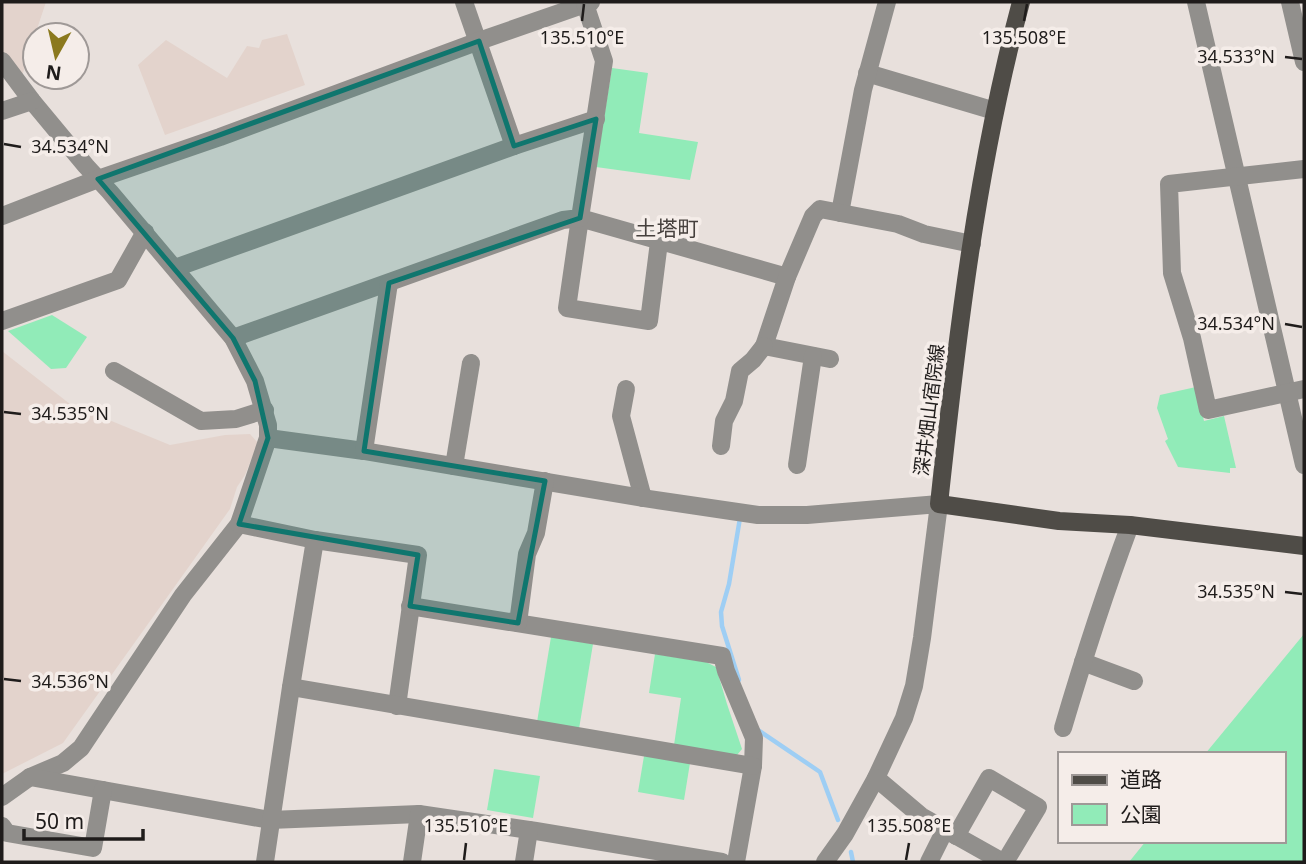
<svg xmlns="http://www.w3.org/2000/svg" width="1306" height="864" viewBox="0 0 1306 864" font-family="'Noto Sans','Noto Sans JP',sans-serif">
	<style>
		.built { fill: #e3d3cc }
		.green { fill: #91ebb8 }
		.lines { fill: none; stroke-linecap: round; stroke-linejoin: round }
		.stream { stroke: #9ecef4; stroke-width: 4.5 }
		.minor { stroke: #918f8c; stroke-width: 18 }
		.major { stroke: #4f4c47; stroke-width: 18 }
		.marked { fill: #0f766e; fill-opacity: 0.2; stroke: #0f766e; stroke-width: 5; stroke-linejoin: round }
		.ticks { fill: none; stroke: #1f1c1b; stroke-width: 2.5 }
		.labels { text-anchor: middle; stroke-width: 7; stroke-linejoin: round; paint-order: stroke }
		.street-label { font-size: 19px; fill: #1f1c1b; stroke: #f5ede9 }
		.neighbourhood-label { font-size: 21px; fill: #46403d; stroke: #f5ede9 }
		.ticks-label { font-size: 18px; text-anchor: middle; fill: #1f1c1b; stroke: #f5ede9; stroke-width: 7; stroke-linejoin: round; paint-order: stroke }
	</style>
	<rect width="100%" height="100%" fill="#e8e0dc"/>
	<!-- built -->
	<g class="built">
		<path d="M2,2H46L35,35L32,49L22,75L2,55Z"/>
		<path d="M287,34L305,85L165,135L138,65L166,40L227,78L247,46L259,48L262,40Z"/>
		<path d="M2,351L70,404L170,445L225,435L250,434L258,443L245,475L237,487L230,509L63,743L2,774Z"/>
	</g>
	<!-- green -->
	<g class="green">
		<path d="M612,68L648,73L639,133L698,142L690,180L596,167Z"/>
		<path d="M52,315L87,337L66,368L51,369L8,331Z"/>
		<path d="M1196,387L1204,421L1224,416L1236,468H1230V473L1178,467L1165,441L1168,439L1157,408L1160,395Z"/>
		<path d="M1304,634V862H1129L1146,841H1283V754H1205Z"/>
		<path d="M551,637L593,644L579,729L537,722Z"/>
		<path d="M655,654L706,662L716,667L727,704L742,749L737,755L674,745L681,698L649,693Z"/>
		<path d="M644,756L690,763L684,800L638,792Z"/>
		<path d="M494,769L540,776L533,818L487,810Z"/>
	</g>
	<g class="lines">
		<!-- stream -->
		<g class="stream">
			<path d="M739,680L722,626L721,612L729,584L740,518"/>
			<path d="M758,730L820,772L838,820"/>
			<path d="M851,852L853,862"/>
		</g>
		<!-- minor -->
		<g class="minor">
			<path d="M464,2L514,146"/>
			<path d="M1196,2L1304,465"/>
			<path d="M1290,2L1304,62"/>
			<path d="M2,61L32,101L86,166L110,192L233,338L255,381L268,425V438L239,524L183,595L81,748L63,763L30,777L2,797"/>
			<path d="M867,73L995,111"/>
			<path d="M2,111L32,101"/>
			<path d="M1304,169L1169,184L1172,273L1192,338L1208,410L1304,389"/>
			<path d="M840,213L863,90L887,2"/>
			<path d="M2,216L98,179L220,137L479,41L591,2"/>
			<path d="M659,242L649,321L567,308L580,218L787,277"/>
			<path d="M175,268L514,146L596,119"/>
			<path d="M2,321L118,280L145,232"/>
			<path d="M233,338L563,220L580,218L604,61L585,4"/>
			<path d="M830,359L764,346L787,277L813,216L820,209L898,224L924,234L972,244"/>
			<path d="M114,371L201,421L236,419L265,410"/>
			<path d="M626,389L621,416L643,498"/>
			<path d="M268,438L364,451L643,498L758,515H807L939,504L922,638L914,686L904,718L876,778L845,834L825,862"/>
			<path d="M721,446L724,421L734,401L740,371L753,360L764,346"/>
			<path d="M364,451L389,283"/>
			<path d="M797,465L813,356"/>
			<path d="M454,466L471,363"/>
			<path d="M239,524L315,540L418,555L397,706"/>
			<path d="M410,606L722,656L726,671L754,738L753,766L736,862"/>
			<path d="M518,623L527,554L536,533L545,481"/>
			<path d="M1083,662L1134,681"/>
			<path d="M291,687L753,766"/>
			<path d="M1063,728C1083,660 1105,592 1130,525"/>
			<path d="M30,777L270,820L419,814L536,831L722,862"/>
			<path d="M876,778L921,816L1003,862"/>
			<path d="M2,826L7,833L93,848L103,790"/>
			<path d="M956,836L989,778L1038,807L1005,862"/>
			<path d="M265,862L291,687L315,540"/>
			<path d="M412,862L419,814"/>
			<path d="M524,862L529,830"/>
			<path d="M929,862L945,830"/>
		</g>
		<!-- major -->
		<path class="major" d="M1021,2C977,166 957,336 939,504L1059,521L1130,525L1304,546"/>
	</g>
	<!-- marked area -->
	<path class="marked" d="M479,41L514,146L596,119L580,218L389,283L364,451L545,481L518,623L410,606L418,555L239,524L268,438L255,381L233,338L98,179Z"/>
	<!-- ticks -->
	<path class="ticks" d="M582,21L584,4M1024,21L1027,4M1285,57L1302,59M4,144L21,147M1285,324L1302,327M4,412L21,414M1285,592L1302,594M4,679L21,681M464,860L466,843M906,860L909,843"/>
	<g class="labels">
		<!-- street labels -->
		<g class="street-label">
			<text transform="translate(929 410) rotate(-83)" y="7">深井畑山宿院線</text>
		</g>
		<!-- neighbourhood labels -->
		<g class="neighbourhood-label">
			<text x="667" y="236">土塔町</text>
		</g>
	</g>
	<g class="ticks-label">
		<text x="582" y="44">135.510°E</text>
		<text x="1024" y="44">135.508°E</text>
		<text x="1236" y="63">34.533°N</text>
		<text x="70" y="153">34.534°N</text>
		<text x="1236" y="330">34.534°N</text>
		<text x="70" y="420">34.535°N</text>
		<text x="1236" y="598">34.535°N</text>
		<text x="70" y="688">34.536°N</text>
		<text x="466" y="832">135.510°E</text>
		<text x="909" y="832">135.508°E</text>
	</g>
	<!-- border -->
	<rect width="1306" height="864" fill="none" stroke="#1f1c1b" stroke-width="7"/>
	<!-- legend -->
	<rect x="1058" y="752" width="228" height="91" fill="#f5ede9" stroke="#9f9997" stroke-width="2"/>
	<rect x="1072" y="775" width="35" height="10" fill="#4f4c47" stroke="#9f9997" stroke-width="2"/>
	<text x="1120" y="787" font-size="21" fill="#1f1c1b">道路</text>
	<rect x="1072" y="804" width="35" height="21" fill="#91ebb8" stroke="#9f9997" stroke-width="2"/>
	<text x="1120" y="822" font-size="21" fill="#1f1c1b">公園</text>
	<!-- north arrow -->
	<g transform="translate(56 56) rotate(188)"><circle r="33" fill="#f5ede9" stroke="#9f9997" stroke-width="2"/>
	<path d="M0-5L12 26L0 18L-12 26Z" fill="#8b791e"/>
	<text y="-10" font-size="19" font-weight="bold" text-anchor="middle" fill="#1f1c1b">N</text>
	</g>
	<!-- scale -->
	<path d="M24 829v10h119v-10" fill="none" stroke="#1f1c1b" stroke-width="3.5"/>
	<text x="35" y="829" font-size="21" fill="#1f1c1b" stroke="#f5ede9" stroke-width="5" paint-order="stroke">50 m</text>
</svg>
